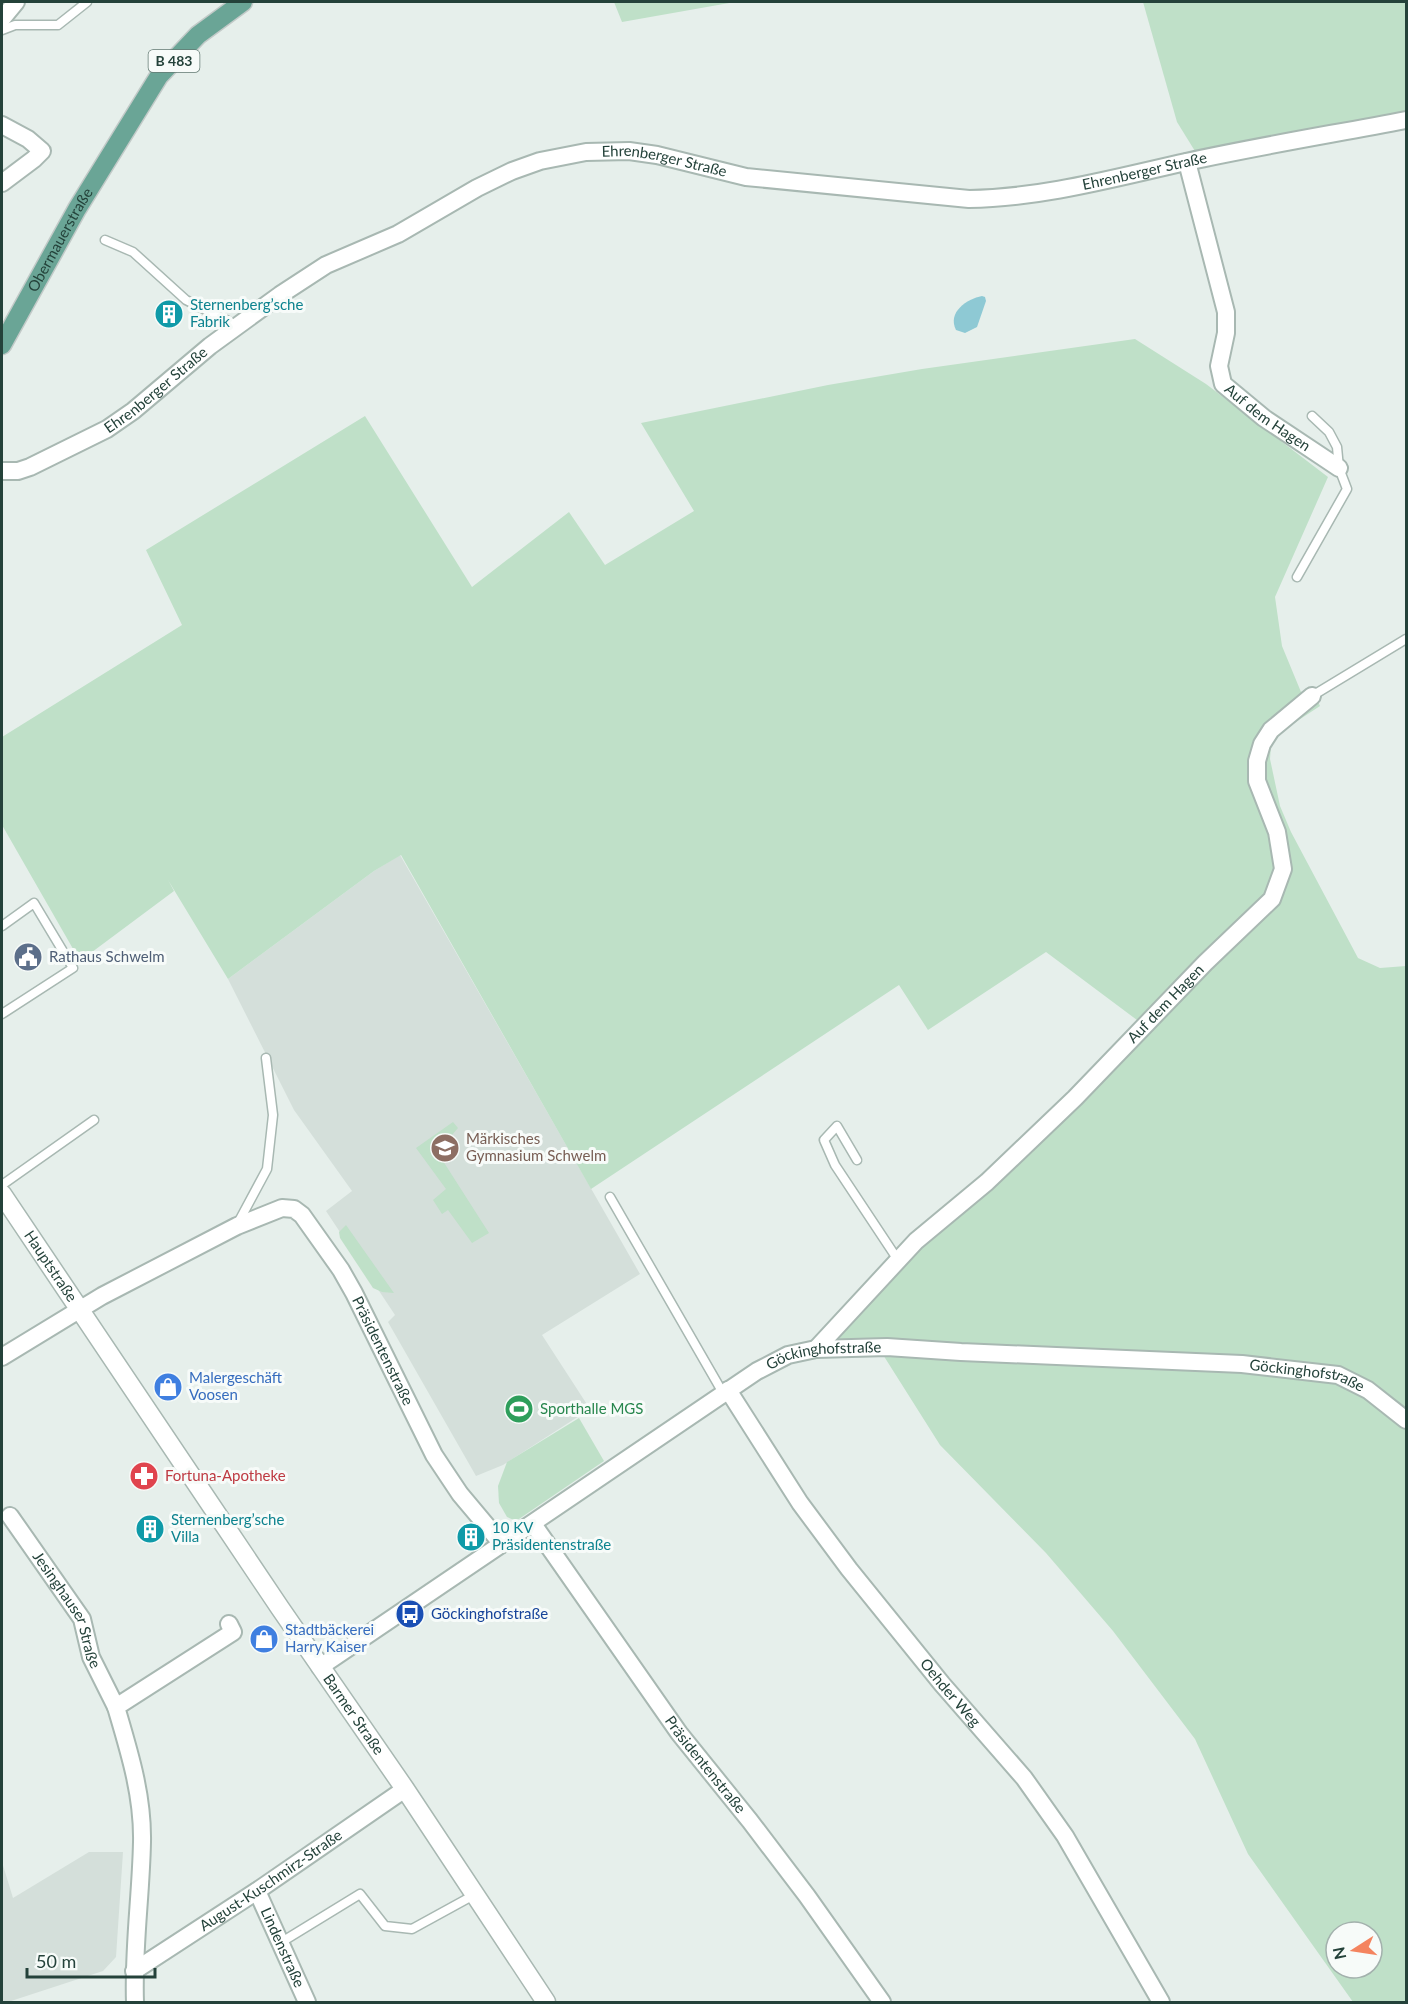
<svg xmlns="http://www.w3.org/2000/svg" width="1408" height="2004" viewBox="0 0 1408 2004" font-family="Lato,sans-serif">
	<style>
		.built { fill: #d4dfda }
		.green { fill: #bfe0c8; fill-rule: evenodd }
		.water { fill: #8ec9d4 }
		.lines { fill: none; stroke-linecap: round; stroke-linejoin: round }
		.service-casing { stroke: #a8b8b2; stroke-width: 11 }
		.minor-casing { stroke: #a8b8b2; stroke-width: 20 }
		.tertiary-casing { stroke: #a8b8b2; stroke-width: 21 }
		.primary-casing { stroke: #c2cac8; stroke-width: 21 }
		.service { stroke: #fff; stroke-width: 8 }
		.minor { stroke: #fff; stroke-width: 16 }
		.tertiary { stroke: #fff; stroke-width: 18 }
		.primary { stroke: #6aa596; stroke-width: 18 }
		.labels { text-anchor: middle; stroke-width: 6; stroke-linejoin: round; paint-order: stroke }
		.shield { fill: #f7fbf9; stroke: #637a73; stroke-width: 1.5 }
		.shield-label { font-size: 14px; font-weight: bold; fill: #24423a }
		.street-label { font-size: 15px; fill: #24423a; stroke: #f7fbf9 }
		.culture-label { font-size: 15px; fill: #0d838f; stroke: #f7fbf9; text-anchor: start }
		.service-label { font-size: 15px; fill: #4e5e75; stroke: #f7fbf9; text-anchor: start }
		.education-label { font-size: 15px; fill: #785e54; stroke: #f7fbf9; text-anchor: start }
		.shop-label { font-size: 15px; fill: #366cbe; stroke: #f7fbf9; text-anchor: start }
		.leisure-label { font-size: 15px; fill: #27864d; stroke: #f7fbf9; text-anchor: start }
		.health-label { font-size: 15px; fill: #be3a42; stroke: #f7fbf9; text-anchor: start }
		.transit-label { font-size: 15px; fill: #164399; stroke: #f7fbf9; text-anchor: start }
	</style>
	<rect width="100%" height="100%" fill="#e6efeb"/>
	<!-- built -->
	<g class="built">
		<path d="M400,855L640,1274L542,1335L590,1409L503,1465L476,1476L388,1322L395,1315L326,1211L352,1191L294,1110L228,979L374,871Z"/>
		<path d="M89,1852H123L116,1957L103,1971L8,2002H2V1862L13,1898Z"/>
	</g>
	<!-- green -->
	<g class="green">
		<path d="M614,2H735L622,22Z"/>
		<path d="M1143,2H1406V123L1198,156L1177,122Z"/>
		<path d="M1135,339L1206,384L1328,477L1275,597L1282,646L1301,692L1311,687L1320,706L1282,731L1271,745L1270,759L1280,806L1291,832L1358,958L1380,968L1406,966V2002H1353L1248,1854L1195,1739L1113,1631L1046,1553L940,1445L880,1350L822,1343L1048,1120L1141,1023L1046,952L928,1030L899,985L591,1189L401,855L374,871L228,979L168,880L174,891L80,961L2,825V737L182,625L146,550L365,416L472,587L569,512L605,565L694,511L641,423L828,385L922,369ZM1336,1932H1372V1968H1336Z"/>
		<path d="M453,1122L458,1128L445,1143L446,1147L443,1161L489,1233L472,1243L448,1210L442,1214L433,1200L446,1189L416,1148Z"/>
		<path d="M346,1225L394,1293L382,1292L373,1288L340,1238L339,1232Z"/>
		<path d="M579,1418L604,1461L516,1521L507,1517L499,1503L498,1486L507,1462Z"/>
	</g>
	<!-- water -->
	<path class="water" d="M982,296L985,297L986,301L977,327L965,333L956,330C947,312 967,299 982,296Z"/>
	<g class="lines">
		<!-- service casing -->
		<g class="service-casing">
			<g id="service">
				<path d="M2,30L15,25H58L87,2"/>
				<path d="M105,240L133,252L186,300L238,326"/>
				<path d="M1297,577L1347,489L1339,468L1337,447L1329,432L1312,416"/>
				<path d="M1312,696L1406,639"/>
				<path d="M2,926L34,903L73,968L2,1014"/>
				<path d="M857,1160L837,1126L824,1140L835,1165L898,1260"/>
				<path d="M2,1185L94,1120"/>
				<path d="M610,1197L723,1393"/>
				<path d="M238,1223L267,1169L273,1115L266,1058"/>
				<path d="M280,1943L360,1894L385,1926L412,1929L474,1895"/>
			</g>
		</g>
		<!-- minor casing -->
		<g class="minor-casing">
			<g id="minor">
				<path d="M2,19L16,2"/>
				<path d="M2,125L28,139L42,151L34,159L2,183"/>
				<path id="s1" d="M1187,162L1226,312V333L1219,366L1223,384L1264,418L1339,468"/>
				<path id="s2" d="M2,471H18L30,467L107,429L133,411L210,346L280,295L326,265L398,234L477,188L512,171L540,161L586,152L629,151L657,155L746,177L969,199C1042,198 1114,178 1186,162C1259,146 1333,134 1406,120"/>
				<path id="s3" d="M816,1349L916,1241L987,1182L1075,1098L1205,963L1272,899L1283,869L1277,832L1257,781V761L1262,744L1271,730L1312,696"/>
				<path id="s4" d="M2,1357L102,1296L237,1226L282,1208L294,1209L302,1215L341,1270L354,1293L434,1455L460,1494L502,1544"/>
				<path id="s5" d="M728,1390L800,1503L849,1569L942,1684L1024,1778L1065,1836L1161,2002"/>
				<path id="s6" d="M10,1516L82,1619L91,1657L116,1707"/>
				<path id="s7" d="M533,1524L679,1733L750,1821L807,1896L882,2002"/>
				<path id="s8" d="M320,1667L757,1371L788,1355L816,1349L887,1347L961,1352L1242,1364L1338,1375L1368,1390L1406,1420"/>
				<path id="s9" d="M257,1891L307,2002"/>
				<path id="s10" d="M134,1971L257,1891L405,1789"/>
				<path d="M135,2002C133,1949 141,1895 142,1842C143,1795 129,1751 116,1707L233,1632L229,1624"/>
			</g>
		</g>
		<!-- tertiary casing -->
		<g class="tertiary-casing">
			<g id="tertiary">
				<path id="s11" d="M2,1194L280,1608L405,1789L546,2002"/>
			</g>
		</g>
		<!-- primary casing -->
		<g class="primary-casing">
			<g id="primary">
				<path id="s12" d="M2,345L77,209L159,76L198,35L243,2"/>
			</g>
		</g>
		<!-- service -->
		<use href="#service" class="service"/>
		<!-- minor -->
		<use href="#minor" class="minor"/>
		<!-- tertiary -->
		<use href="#tertiary" class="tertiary"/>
		<!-- primary -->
		<use href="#primary" class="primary"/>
	</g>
	<!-- icons -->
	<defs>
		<g id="building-disc" transform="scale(1.5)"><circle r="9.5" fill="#0f9aa8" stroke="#f7fbf9"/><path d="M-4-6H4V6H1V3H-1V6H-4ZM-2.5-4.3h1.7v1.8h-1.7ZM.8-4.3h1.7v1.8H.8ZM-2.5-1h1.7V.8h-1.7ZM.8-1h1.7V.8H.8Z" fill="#fff"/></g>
		<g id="civic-disc" transform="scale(1.5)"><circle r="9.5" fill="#5c6f8a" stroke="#f7fbf9"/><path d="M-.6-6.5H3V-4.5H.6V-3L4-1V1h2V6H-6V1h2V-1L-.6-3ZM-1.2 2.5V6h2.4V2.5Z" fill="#fff"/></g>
		<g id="school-disc" transform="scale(1.5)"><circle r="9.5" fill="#8d6e63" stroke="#f7fbf9"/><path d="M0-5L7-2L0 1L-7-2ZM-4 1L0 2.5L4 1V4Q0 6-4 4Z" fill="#fff"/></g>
		<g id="shop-disc" transform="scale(1.5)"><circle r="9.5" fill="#3f7fe0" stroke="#f7fbf9"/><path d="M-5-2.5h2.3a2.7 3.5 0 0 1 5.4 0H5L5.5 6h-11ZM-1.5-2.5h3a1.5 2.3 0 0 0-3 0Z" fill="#fff"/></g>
		<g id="stadium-disc" transform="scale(1.5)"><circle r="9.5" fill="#2e9e5b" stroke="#f7fbf9"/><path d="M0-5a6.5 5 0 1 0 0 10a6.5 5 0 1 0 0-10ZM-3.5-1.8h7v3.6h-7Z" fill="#fff"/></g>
		<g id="pharmacy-disc" transform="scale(1.5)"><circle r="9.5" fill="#e0444e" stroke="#f7fbf9"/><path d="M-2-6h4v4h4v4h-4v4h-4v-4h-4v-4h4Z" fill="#fff"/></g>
		<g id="bus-disc" transform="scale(1.5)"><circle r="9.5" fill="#1a4fb4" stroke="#f7fbf9"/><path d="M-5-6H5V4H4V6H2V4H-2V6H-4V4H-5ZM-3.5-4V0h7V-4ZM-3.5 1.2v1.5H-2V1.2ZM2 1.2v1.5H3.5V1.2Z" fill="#fff"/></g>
	</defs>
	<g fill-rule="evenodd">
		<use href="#building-disc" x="169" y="314"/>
		<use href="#civic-disc" x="28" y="957"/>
		<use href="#school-disc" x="445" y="1148"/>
		<use href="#shop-disc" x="168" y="1387"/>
		<use href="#stadium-disc" x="519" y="1409"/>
		<use href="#pharmacy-disc" x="144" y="1476"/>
		<use href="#building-disc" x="150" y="1529"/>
		<use href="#building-disc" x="471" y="1537"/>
		<use href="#bus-disc" x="410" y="1614"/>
		<use href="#shop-disc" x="264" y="1639"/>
	</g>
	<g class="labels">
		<!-- shield labels -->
		<rect class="shield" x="148.5" y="50" width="51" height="22" rx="4.5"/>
		<g class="shield-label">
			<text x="174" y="66">B 483</text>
		</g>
		<!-- street labels -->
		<g class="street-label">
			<text dy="5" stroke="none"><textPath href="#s2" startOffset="753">Ehrenberger Straße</textPath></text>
			<text dy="5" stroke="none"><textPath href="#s2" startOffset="1239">Ehrenberger Straße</textPath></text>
			<text dy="5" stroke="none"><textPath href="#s12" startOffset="120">Obermauerstraße</textPath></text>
			<text dy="5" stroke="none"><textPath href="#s2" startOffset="177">Ehrenberger Straße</textPath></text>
			<text dy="5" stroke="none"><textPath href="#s1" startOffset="284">Auf dem Hagen</textPath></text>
			<text dy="5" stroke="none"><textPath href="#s3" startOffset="492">Auf dem Hagen</textPath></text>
			<text dy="5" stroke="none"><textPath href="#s11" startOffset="87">Hauptstraße</textPath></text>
			<text dy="5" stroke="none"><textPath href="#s4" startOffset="498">Präsidentenstraße</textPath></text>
			<text dy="5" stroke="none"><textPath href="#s8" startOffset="598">Göckinghofstraße</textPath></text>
			<text dy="5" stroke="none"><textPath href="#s8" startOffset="1084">Göckinghofstraße</textPath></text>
			<text dy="5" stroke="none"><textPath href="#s6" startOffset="111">Jesinghauser Straße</textPath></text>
			<text dy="5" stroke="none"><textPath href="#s5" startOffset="376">Oehder Weg</textPath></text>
			<text dy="5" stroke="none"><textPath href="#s11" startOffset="628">Barmer Straße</textPath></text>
			<text dy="5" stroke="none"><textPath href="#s7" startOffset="296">Präsidentenstraße</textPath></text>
			<text dy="5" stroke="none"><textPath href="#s10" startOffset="164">August-Kuschmirz-Straße</textPath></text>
			<text dy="5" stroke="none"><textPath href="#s9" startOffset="62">Lindenstraße</textPath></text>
		</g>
		<!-- culture labels -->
		<g class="culture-label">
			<text x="190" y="310">Sternenberg’sche<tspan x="190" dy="17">Fabrik</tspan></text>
			<text x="171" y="1525">Sternenberg’sche<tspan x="171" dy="17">Villa</tspan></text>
			<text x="492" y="1533">10 KV<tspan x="492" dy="17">Präsidentenstraße</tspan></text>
		</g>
		<!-- service labels -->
		<g class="service-label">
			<text x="49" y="962">Rathaus Schwelm</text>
		</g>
		<!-- education labels -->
		<g class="education-label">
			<text x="466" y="1144">Märkisches<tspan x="466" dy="17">Gymnasium Schwelm</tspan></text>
		</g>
		<!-- shop labels -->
		<g class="shop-label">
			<text x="189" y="1383">Malergeschäft<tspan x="189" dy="17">Voosen</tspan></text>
			<text x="285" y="1635">Stadtbäckerei<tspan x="285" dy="17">Harry Kaiser</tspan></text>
		</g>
		<!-- leisure labels -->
		<g class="leisure-label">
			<text x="540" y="1414">Sporthalle MGS</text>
		</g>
		<!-- health labels -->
		<g class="health-label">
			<text x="165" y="1481">Fortuna-Apotheke</text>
		</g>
		<!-- transit labels -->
		<g class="transit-label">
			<text x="431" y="1619">Göckinghofstraße</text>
		</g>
	</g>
	<!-- border -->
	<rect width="1408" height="2004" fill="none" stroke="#24423a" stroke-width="6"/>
	<!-- north arrow -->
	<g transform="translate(1354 1950) rotate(258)"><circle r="28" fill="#f7fbf9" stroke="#a3b1ad" stroke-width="1.5"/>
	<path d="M0-4.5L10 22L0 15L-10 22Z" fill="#f4845f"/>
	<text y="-9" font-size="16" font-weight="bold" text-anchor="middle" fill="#24423a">N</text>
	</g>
	<!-- scale -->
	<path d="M27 1968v9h128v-9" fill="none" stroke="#24423a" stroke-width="3"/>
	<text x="36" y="1968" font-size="18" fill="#24423a" stroke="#f7fbf9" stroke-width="4.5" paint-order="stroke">50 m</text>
</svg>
